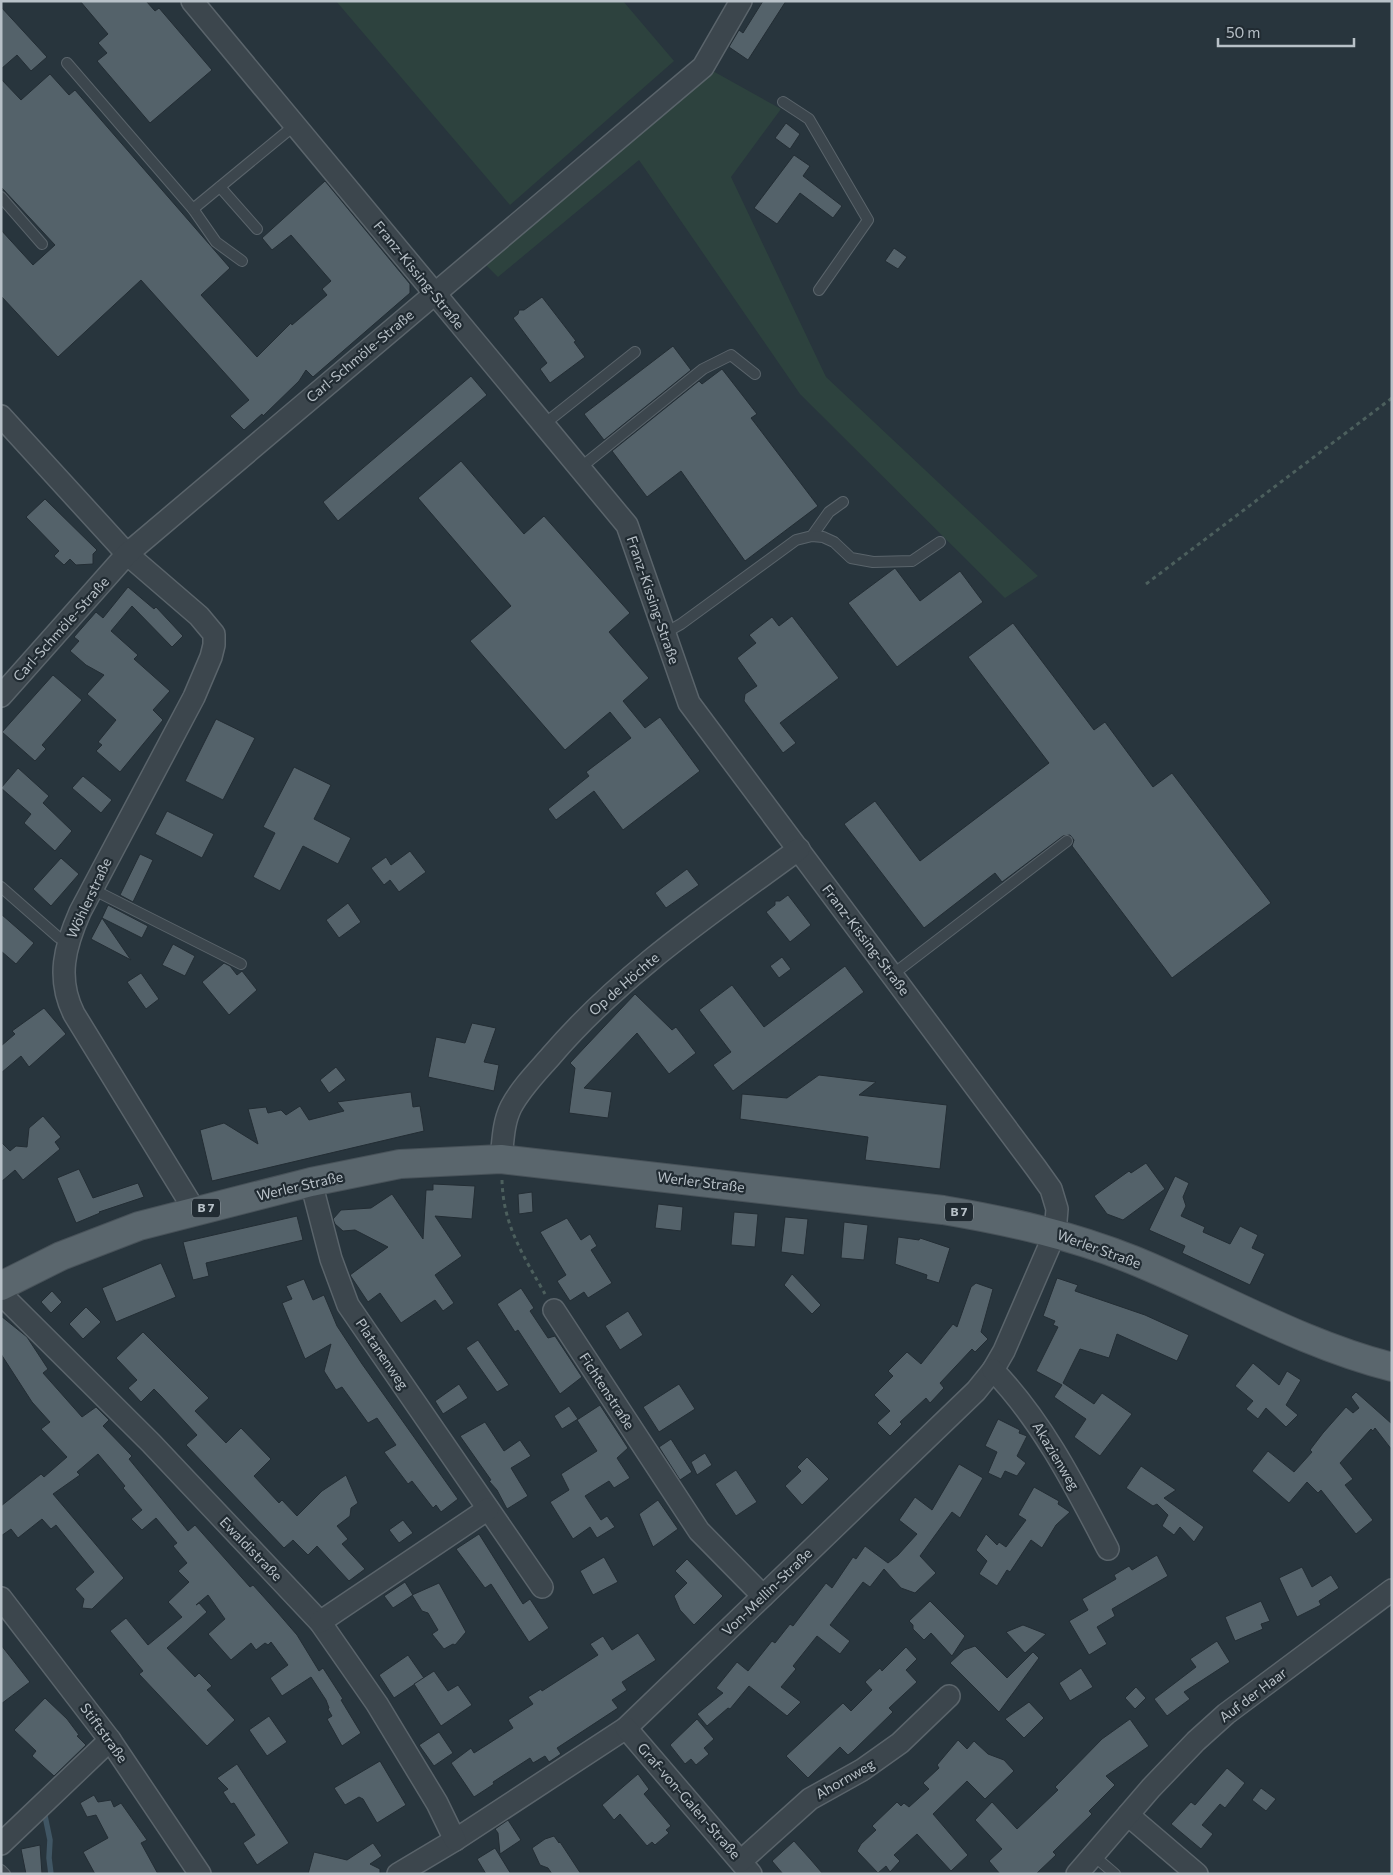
<svg xmlns="http://www.w3.org/2000/svg" width="1393" height="1875" viewBox="0 0 1393 1875" font-family="Commissioner,sans-serif">
	<style>
		.green { fill: #2d423e }
		.lines { fill: none; stroke-linecap: round; stroke-linejoin: round }
		.stream { stroke: #405664; stroke-width: 5.5 }
		.building { fill: #54626a; stroke: #232d34 }
		.service-casing { stroke: #5a646b; stroke-width: 12 }
		.minor-casing { stroke: #5a646b; stroke-width: 24 }
		.primary-casing { stroke: #485259; stroke-width: 30 }
		.path { stroke: #4c5f5d; stroke-width: 3; stroke-dasharray: 4 4; stroke-linecap: butt }
		.service { stroke: #3c464d; stroke-width: 10 }
		.minor { stroke: #3c464d; stroke-width: 21 }
		.primary { stroke: #5a666d; stroke-width: 28 }
		.labels { text-anchor: middle; stroke-width: 4.5; stroke-linejoin: round; paint-order: stroke }
		.shield { fill: #212b32; stroke: #8b949b; stroke-width: 1 }
		.shield-label { font-size: 12px; font-weight: bold; fill: #b8c1c8 }
		.street-label { font-size: 14px; fill: #b8c1c8; stroke: #212b32 }
	</style>
	<rect width="100%" height="100%" fill="#28353d"/>
	<!-- green -->
	<g class="green">
		<path d="M336,1H623L674,61L510,205Z"/>
		<path d="M711,70L781,109L731,177L826,377L1038,576L1005,598L800,394L639,160L498,277L482,261Z"/>
	</g>
	<g class="lines">
		<!-- stream -->
		<path class="stream" d="M45,1816L50,1840L49,1858L51,1874"/>
	</g>
	<!-- building -->
	<g class="building">
		<path d="M80,1H146L155,11L159,8L212,70L150,123L97,61L107,53L98,43L108,34Z"/>
		<path d="M763,1H786L748,60L729,47L739,30L743,33Z"/>
		<path d="M1,7L47,57L31,71L17,55L1,69Z"/>
		<path d="M50,74L69,95L75,90L230,268L201,295L257,357L291,323L292,325L327,295L322,289L331,281L291,235L272,250L262,238L325,181L410,284V293L313,377L306,370L299,381L263,416L262,414L244,430L230,416L249,400L141,280L58,357L1,296V230L33,265L55,245L1,187V79L21,100Z"/>
		<path d="M786,123L800,134L790,149L775,138Z"/>
		<path d="M794,155L810,166L803,176L842,206L833,218L800,193L777,224L754,208Z"/>
		<path d="M894,248L907,257L898,269L885,261Z"/>
		<path d="M542,297L576,341L574,342L585,357L550,383L540,369L547,363L513,318L518,314L519,310H524Z"/>
		<path d="M673,346L691,370L604,440L584,414Z"/>
		<path d="M722,369L757,414L751,418L818,506L745,561L681,471L647,497L612,451L699,381L702,384Z"/>
		<path d="M471,376L487,395L338,521L323,502Z"/>
		<path d="M461,461L524,534L544,516L630,613L609,632L649,678L623,701L645,728L660,717L700,771L623,830L594,791L556,820L548,809L589,776L586,772L631,738L610,712L565,750L470,641L511,606L418,498Z"/>
		<path d="M45,499L97,550L93,554V564L76,565L70,559L64,565L54,556L59,551L26,517Z"/>
		<path d="M895,568L920,601L960,571L983,602L897,667L848,603Z"/>
		<path d="M128,587L154,609L156,607L183,636L172,647L132,606L111,631L138,655L134,659L170,691L153,710L163,720L120,772L96,751L102,745L98,742L116,720L87,694L104,675L86,665L70,651L79,641L74,637L96,612L103,618Z"/>
		<path d="M792,616L839,678L780,723L796,743L783,753L744,701L745,694L757,686L737,658L756,643L749,635L772,617L779,626Z"/>
		<path d="M1013,623L1094,730L1105,722L1153,787L1172,773L1271,903L1172,978L1072,846L1074,840L1070,835L1063,836L1002,882L995,873L924,928L844,824L875,801L920,861L1049,763L968,657Z"/>
		<path d="M53,675L82,700L42,745L46,749L35,761L2,732Z"/>
		<path d="M216,719L255,738L223,800L185,781Z"/>
		<path d="M294,767L331,785L314,819L351,838L338,864L303,846L280,891L253,877L275,833L263,827Z"/>
		<path d="M18,768L49,796L43,803L72,831L55,851L24,823L31,814L1,788Z"/>
		<path d="M83,776L112,800L101,813L72,788Z"/>
		<path d="M167,811L214,834L202,858L155,834Z"/>
		<path d="M410,851L426,872L399,892L390,880L384,885L371,868L386,857L391,865Z"/>
		<path d="M140,854L153,860L133,902L120,895Z"/>
		<path d="M61,858L79,874L51,906L33,889Z"/>
		<path d="M687,869L699,885L666,908L655,893Z"/>
		<path d="M788,895L811,925L790,942L766,912L775,905V901H780Z"/>
		<path d="M348,903L361,922L339,938L326,920Z"/>
		<path d="M108,905L148,926L142,938L102,918Z"/>
		<path d="M1,914L34,943L16,964L1,951Z"/>
		<path d="M102,918L131,960L91,939Z"/>
		<path d="M173,944L195,956L185,976L162,965Z"/>
		<path d="M782,957L791,969L779,978L770,966Z"/>
		<path d="M224,963L230,966L237,975L242,971L257,990L229,1015L202,982Z"/>
		<path d="M845,966L864,992L733,1091L713,1065L731,1052L699,1010L732,985L764,1027Z"/>
		<path d="M141,973L159,999L146,1009L127,982Z"/>
		<path d="M635,994L672,1030L676,1027L696,1053L669,1074L637,1033L584,1088L612,1092L608,1118L569,1113L575,1068L570,1063Z"/>
		<path d="M44,1008L66,1034L29,1067L21,1056L1,1073V1046L15,1034L12,1031Z"/>
		<path d="M472,1023L496,1028L484,1062L499,1065L494,1091L428,1077L436,1037L465,1043Z"/>
		<path d="M336,1067L346,1080L329,1093L320,1080Z"/>
		<path d="M819,1075L876,1082L859,1095L947,1105L940,1169L865,1160L868,1137L740,1119L742,1094L787,1098Z"/>
		<path d="M411,1092L413,1107L420,1106L424,1131L212,1181L200,1130L224,1123L258,1144L248,1109L266,1107L268,1113L281,1110L286,1115L300,1106L309,1120L344,1111L337,1102Z"/>
		<path d="M43,1116L61,1137L55,1142L60,1149L23,1180L15,1170L1,1182V1142L10,1151L16,1146L27,1147L29,1128Z"/>
		<path d="M1146,1163L1165,1189L1123,1220L1107,1214L1094,1196L1129,1171L1131,1173Z"/>
		<path d="M79,1169L93,1198L138,1183L144,1197L99,1212L100,1213L76,1223L57,1178Z"/>
		<path d="M1175,1176L1189,1183L1183,1197L1186,1206L1181,1216L1205,1227L1203,1232L1230,1244L1240,1226L1258,1235L1252,1248L1265,1254L1250,1285L1182,1253L1185,1246L1149,1230Z"/>
		<path d="M433,1184L475,1186L472,1219L435,1216L462,1256L435,1275L454,1303L443,1311L435,1300L401,1323L380,1293L368,1302L350,1275L388,1247L355,1230L343,1231L335,1224L333,1219L341,1210L371,1208L392,1194L423,1239L426,1190H433Z"/>
		<path d="M532,1192L533,1212L519,1214L518,1194Z"/>
		<path d="M658,1204L683,1207L681,1231L655,1228Z"/>
		<path d="M734,1212L758,1214L755,1247L731,1245Z"/>
		<path d="M297,1216L303,1240L206,1263L209,1276L193,1280L183,1242Z"/>
		<path d="M785,1217L808,1219L804,1255L781,1252Z"/>
		<path d="M567,1218L581,1240L590,1234L597,1246L591,1250L612,1283L588,1298L584,1292L570,1301L557,1281L566,1275L540,1232Z"/>
		<path d="M844,1222L868,1225L864,1260L841,1258Z"/>
		<path d="M898,1237L919,1240L920,1238L950,1248L939,1283L926,1279L927,1275L895,1264Z"/>
		<path d="M161,1263L176,1297L116,1322L102,1288Z"/>
		<path d="M792,1274L821,1305L812,1314L784,1285Z"/>
		<path d="M1057,1278L1078,1285L1075,1291L1145,1315L1189,1335L1177,1361L1117,1334L1109,1358L1080,1349L1063,1383L1094,1404L1102,1393L1132,1414L1100,1456L1074,1437L1086,1419L1054,1397L1062,1385L1036,1371L1058,1327L1053,1325L1055,1321L1043,1316Z"/>
		<path d="M304,1279L313,1300L324,1295L337,1326L362,1364L458,1499L441,1512L436,1505L433,1508L412,1481L408,1484L384,1452L396,1445L377,1418L368,1423L342,1387L336,1390L324,1371L331,1344L305,1359L282,1303L292,1299L286,1286Z"/>
		<path d="M976,1283L993,1289L981,1332L988,1339L975,1352L972,1349L940,1383L944,1388L930,1403L926,1398L900,1422L902,1424L890,1436L877,1423L890,1411L874,1395L893,1376L888,1371L907,1352L921,1364L953,1324L957,1327L971,1287Z"/>
		<path d="M521,1288L534,1308L530,1311L548,1338L555,1336L582,1377L560,1394L518,1330L515,1332L497,1304Z"/>
		<path d="M52,1291L62,1302L51,1313L41,1302Z"/>
		<path d="M86,1307L101,1322L83,1339L69,1324Z"/>
		<path d="M628,1311L643,1335L620,1350L605,1326Z"/>
		<path d="M1,1316L27,1337L48,1369L43,1373L82,1417L96,1407L109,1420L103,1426L132,1456L129,1459L188,1531L195,1525L250,1587L253,1585L278,1613L297,1635L319,1671L323,1668L343,1699L341,1700L361,1733L342,1746L327,1719L332,1716L328,1709L329,1708L326,1700L311,1677L282,1696L270,1678L288,1665L271,1642L268,1645L265,1643L256,1650L251,1643L231,1660L208,1634L225,1619L208,1595L196,1605L199,1603L207,1612L167,1648L195,1677L199,1673L212,1686L207,1690L235,1720L207,1746L139,1674L143,1671L110,1631L126,1618L148,1645L182,1617L168,1602L189,1582L178,1571L187,1563L173,1546L177,1543L156,1518L142,1530L131,1519L142,1510L123,1488L125,1486L98,1454L77,1472L80,1475L53,1494L124,1578L92,1609L82,1608L84,1599L75,1589L94,1572L56,1525L51,1529L42,1519L18,1538L11,1529L1,1536V1506L41,1474L44,1477L67,1457L41,1429L50,1422L32,1402L1,1354Z"/>
		<path d="M143,1332L209,1398L195,1411L226,1443L241,1428L271,1459L254,1476L279,1503L282,1500L297,1516L322,1491L346,1475L358,1503L351,1508L350,1516L337,1526L348,1539L342,1544L365,1569L349,1581L317,1546L308,1555L293,1540L284,1548L186,1445L197,1435L161,1396L154,1389L141,1402L128,1388L137,1380L116,1358Z"/>
		<path d="M478,1340L509,1385L497,1392L466,1348Z"/>
		<path d="M1253,1363L1279,1385L1287,1371L1301,1380L1286,1405L1298,1415L1286,1427L1266,1408L1258,1419L1246,1409L1253,1401L1235,1386Z"/>
		<path d="M459,1384L468,1398L443,1414L435,1401Z"/>
		<path d="M679,1384L695,1409L659,1432L643,1407Z"/>
		<path d="M1356,1392L1392,1424V1450L1375,1428L1373,1431L1371,1429L1340,1463L1353,1479L1345,1485L1373,1520L1356,1534L1321,1490L1318,1493L1307,1482L1289,1503L1252,1471L1268,1451L1294,1472L1312,1452L1310,1450L1323,1433L1346,1407L1353,1413L1359,1408L1351,1397Z"/>
		<path d="M600,1405L628,1448L617,1458L630,1478L614,1488L609,1481L585,1496L601,1520L607,1516L615,1527L597,1538L590,1527L573,1539L550,1502L569,1490L561,1474L597,1451L577,1420Z"/>
		<path d="M569,1406L578,1419L562,1429L554,1416Z"/>
		<path d="M998,1419L1020,1430L1019,1433L1027,1436L1017,1456L1026,1463L1017,1476L1005,1471L1001,1479L988,1473L997,1452L985,1446Z"/>
		<path d="M485,1422L504,1451L520,1440L531,1456L511,1468L528,1496L507,1509L497,1490L489,1481L491,1480L460,1436Z"/>
		<path d="M671,1439L692,1472L680,1480L659,1447Z"/>
		<path d="M705,1453L712,1465L697,1475L691,1462Z"/>
		<path d="M807,1457L829,1479L802,1505L785,1486L801,1471L797,1467Z"/>
		<path d="M959,1464L983,1478L960,1518L952,1512L920,1556L936,1573L915,1593L901,1588L884,1569L870,1587L863,1582L830,1625L850,1641L840,1654L817,1636L793,1666L796,1669L781,1687L801,1702L787,1716L749,1686L730,1709L728,1708L707,1726L697,1714L723,1693L716,1688L737,1662L748,1671L772,1641L775,1643L790,1624L793,1626L826,1583L832,1588L853,1557L856,1559L865,1546L888,1563L898,1555L917,1534L899,1520L915,1497L932,1510Z"/>
		<path d="M1141,1466L1176,1490L1164,1498L1204,1527L1194,1542L1180,1527L1174,1535L1162,1526L1168,1515L1157,1504L1153,1506L1126,1488Z"/>
		<path d="M736,1470L757,1502L736,1516L715,1484Z"/>
		<path d="M1034,1487L1059,1501L1058,1504L1070,1512L1056,1525L1042,1548L1031,1540L1010,1572L1007,1570L997,1586L979,1574L987,1561L976,1550L986,1534L997,1545L999,1542L1006,1547L1026,1520L1018,1515Z"/>
		<path d="M658,1500L678,1529L653,1547L639,1514Z"/>
		<path d="M403,1520L413,1533L399,1543L389,1530Z"/>
		<path d="M479,1534L523,1604L530,1599L549,1628L529,1642L491,1584L485,1588L456,1549Z"/>
		<path d="M1157,1555L1168,1576L1112,1609L1115,1616L1097,1627L1107,1644L1089,1655L1069,1621L1088,1610L1082,1599L1116,1579L1114,1575L1129,1566L1132,1570Z"/>
		<path d="M604,1557L618,1582L593,1595L580,1571Z"/>
		<path d="M687,1559L723,1596L694,1625L680,1610L674,1596L687,1583L675,1571Z"/>
		<path d="M1302,1567L1312,1587L1331,1575L1339,1588L1319,1601L1321,1605L1297,1617L1279,1578Z"/>
		<path d="M405,1582L413,1595L393,1608L384,1596Z"/>
		<path d="M439,1583L466,1632L455,1645L453,1644L444,1649L432,1634L438,1630L428,1613L422,1611L412,1595Z"/>
		<path d="M930,1601L965,1636L952,1656L931,1633L924,1640L913,1629V1625L909,1621Z"/>
		<path d="M1261,1601L1270,1621L1261,1624L1263,1629L1235,1641L1225,1617Z"/>
		<path d="M1023,1625L1046,1634L1025,1653L1006,1632Z"/>
		<path d="M638,1633L656,1660L622,1682L627,1690L612,1700L618,1708L557,1748L561,1754L549,1762L545,1756L533,1763L530,1758L493,1782L494,1784L474,1797L451,1763L471,1748L474,1753L513,1728L508,1720L533,1704L528,1697L541,1689L542,1691L598,1655L590,1644L603,1636L612,1650Z"/>
		<path d="M1217,1641L1230,1662L1184,1692L1190,1699L1167,1716L1154,1699L1196,1667L1190,1659Z"/>
		<path d="M1,1645L30,1682L1,1704Z"/>
		<path d="M975,1646L1007,1678L1033,1652L1039,1658L999,1712L950,1663L964,1650Z"/>
		<path d="M906,1647L917,1659L906,1670L917,1682L889,1708L893,1712L853,1751L848,1755L840,1747L808,1778L786,1756L843,1703L851,1711L872,1690L865,1682L880,1668L882,1671Z"/>
		<path d="M408,1655L424,1678L394,1698L379,1675Z"/>
		<path d="M1081,1668L1093,1687L1070,1701L1059,1683Z"/>
		<path d="M434,1671L448,1691L458,1685L472,1705L441,1726L414,1684Z"/>
		<path d="M1136,1687L1146,1698L1135,1709L1125,1698Z"/>
		<path d="M45,1698L67,1719L79,1735L77,1736L86,1745L54,1776L32,1756L36,1751L14,1730Z"/>
		<path d="M1029,1702L1044,1718L1024,1738L1005,1719Z"/>
		<path d="M269,1716L287,1742L267,1756L249,1730Z"/>
		<path d="M697,1719L714,1739L704,1748L709,1754L696,1765L691,1759L685,1764L670,1745Z"/>
		<path d="M1130,1719L1149,1746L1106,1776L1115,1785L1089,1811L1092,1814L1053,1852L1056,1855L1036,1874H1000L989,1861L1002,1849L975,1820L992,1802L1017,1829L1058,1790L1055,1787L1102,1739Z"/>
		<path d="M439,1732L453,1753L434,1766L419,1745Z"/>
		<path d="M958,1740L967,1749L974,1741L988,1754L1004,1760L1014,1771L985,1799L967,1781L933,1814L968,1855L951,1871L917,1834L894,1855L900,1861L890,1872L886,1866L878,1873L857,1851L861,1844L876,1830L872,1826L897,1802L901,1806L904,1803L909,1807L929,1789L923,1783L939,1768L937,1765Z"/>
		<path d="M380,1761L406,1805L377,1823L363,1799L359,1797L345,1805L334,1788Z"/>
		<path d="M237,1764L289,1843L257,1865L243,1843L255,1835L234,1803L231,1804L223,1792L228,1789L217,1778Z"/>
		<path d="M1227,1768L1245,1783L1225,1808L1220,1804L1202,1825L1213,1834L1201,1849L1171,1824L1191,1802L1195,1805Z"/>
		<path d="M638,1774L649,1789L644,1794L671,1826L666,1830L669,1833L655,1845L652,1842L647,1846L620,1814L614,1820L602,1805Z"/>
		<path d="M1261,1788L1276,1799L1266,1811L1252,1800Z"/>
		<path d="M94,1795L98,1802L111,1800L114,1807L121,1803L147,1840L141,1843L158,1874H95L83,1852L108,1838L96,1815L87,1817L80,1803Z"/>
		<path d="M508,1820L521,1840L500,1854L498,1833L495,1829Z"/>
		<path d="M554,1836L559,1843L560,1842L581,1874H552L548,1868L540,1865L532,1848L545,1839Z"/>
		<path d="M794,1841L811,1860L823,1874H783L772,1861Z"/>
		<path d="M373,1843L382,1856L370,1864L380,1869V1874H308L314,1852L347,1860Z"/>
		<path d="M40,1845L42,1874H26L21,1849Z"/>
		<path d="M495,1848L511,1874H486L477,1859Z"/>
	</g>
	<g class="lines">
		<!-- service casing -->
		<g class="service-casing">
			<g id="service">
				<path d="M67,63L193,209L216,242L242,261"/>
				<path d="M783,102L809,119L868,220L819,290"/>
				<path d="M220,187L257,229"/>
				<path d="M1,197L42,244"/>
				<path d="M193,209L295,125"/>
				<path d="M543,425L635,352"/>
				<path d="M580,468L703,369L731,355L755,374"/>
				<path d="M812,536L829,512L843,502"/>
				<path d="M665,633L681,624L796,540L812,536L823,537L834,542L851,558L873,562L912,561L940,542"/>
				<path d="M1,887L58,937L68,943"/>
				<path d="M92,889L241,964"/>
				<path d="M892,975L1067,841"/>
				<path d="M1093,1855L1115,1874"/>
				<path d="M1,1870L5,1874"/>
			</g>
		</g>
		<!-- minor casing -->
		<g class="minor-casing">
			<g id="minor">
				<path d="M192,1L627,525L689,703L1036,1168L1051,1189L1057,1209L1055,1233L1004,1351L993,1370L976,1391L626,1728L455,1840L398,1874"/>
				<path d="M1,416L127,554L199,616L214,634V645L211,657L194,697L80,912C65,946 56,978 74,1014L195,1211"/>
				<path d="M1,696L127,554L703,67L741,1"/>
				<path d="M501,1159C503,1142 503,1123 511,1107C521,1088 537,1072 551,1056C622,973 712,913 799,849"/>
				<path d="M311,1182L331,1259L348,1305L542,1587"/>
				<path d="M1,1294L151,1443L320,1622L377,1704L437,1803L455,1840"/>
				<path d="M554,1310L699,1531L763,1596"/>
				<path d="M993,1370C1043,1422 1075,1486 1108,1549"/>
				<path d="M1,1598L110,1740L200,1874"/>
				<path d="M320,1622L488,1509"/>
				<path d="M626,1728L751,1874"/>
				<path d="M1128,1815L1197,1874"/>
				<path d="M1,1844L110,1740"/>
				<path d="M741,1861L810,1799L862,1770L900,1743L949,1696"/>
				<path d="M1077,1874L1151,1788L1196,1741L1226,1714L1392,1590"/>
			</g>
		</g>
		<!-- primary casing -->
		<g class="primary-casing">
			<path id="primary" d="M1,1286L61,1256L139,1226L311,1182L400,1164L501,1159L943,1210C1008,1221 1071,1235 1133,1260C1219,1295 1301,1344 1392,1367"/>
		</g>
		<!-- path -->
		<g class="path">
			<path d="M1146,584L1392,398"/>
			<path d="M502,1180C503,1225 523,1255 545,1294"/>
		</g>
		<!-- service -->
		<use href="#service" class="service"/>
		<!-- minor -->
		<use href="#minor" class="minor"/>
		<!-- primary -->
		<use href="#primary" class="primary"/>
	</g>
	<g class="labels">
		<!-- shield labels -->
		<g class="shield">
			<rect x="192" y="1198.5" width="28" height="19" rx="4"/>
			<rect x="945" y="1202.5" width="28" height="19" rx="4"/>
		</g>
		<g class="shield-label">
			<text x="206" y="1212">B 7</text>
			<text x="959" y="1216">B 7</text>
		</g>
		<!-- street labels -->
		<g class="street-label">
			<text transform="translate(419 275) rotate(51)" y="5">Franz-Kissing-Straße</text>
			<text transform="translate(360 356) rotate(-40)" y="5">Carl-Schmöle-Straße</text>
			<text transform="translate(653 600) rotate(71)" y="5">Franz-Kissing-Straße</text>
			<text transform="translate(61 629) rotate(-48)" y="5">Carl-Schmöle-Straße</text>
			<text transform="translate(89 898) rotate(-65)" y="5">Wöhlerstraße</text>
			<text transform="translate(866 940) rotate(53)" y="5">Franz-Kissing-Straße</text>
			<text transform="translate(624 984) rotate(-41)" y="5">Op de Höchte</text>
			<text transform="translate(701 1182) rotate(7)" y="5">Werler Straße</text>
			<text transform="translate(300 1186) rotate(-13)" y="5">Werler Straße</text>
			<text transform="translate(1099 1249) rotate(20)" y="5">Werler Straße</text>
			<text transform="translate(382 1354) rotate(56)" y="5">Platanenweg</text>
			<text transform="translate(607 1391) rotate(57)" y="5">Fichtenstraße</text>
			<text transform="translate(1056 1456) rotate(59)" y="5">Akazienweg</text>
			<text transform="translate(251 1549) rotate(46)" y="5">Ewaldistraße</text>
			<text transform="translate(767 1592) rotate(-44)" y="5">Von-Mellin-Straße</text>
			<text transform="translate(1253 1695) rotate(-37)" y="5">Auf der Haar</text>
			<text transform="translate(104 1733) rotate(54)" y="5">Stiftstraße</text>
			<text transform="translate(845 1779) rotate(-30)" y="5">Ahornweg</text>
			<text transform="translate(689 1801) rotate(49)" y="5">Graf-von-Galen-Straße</text>
		</g>
	</g>
	<!-- border -->
	<rect width="1393" height="1875" fill="none" stroke="#b8c1c8" stroke-width="5"/>
	<!-- scale -->
	<path d="M1218 38v8h136v-8" fill="none" stroke="#b8c1c8" stroke-width="2.5"/>
	<text x="1226" y="38" font-size="15" fill="#b8c1c8" stroke="#212b32" stroke-width="4" paint-order="stroke">50 m</text>
</svg>
